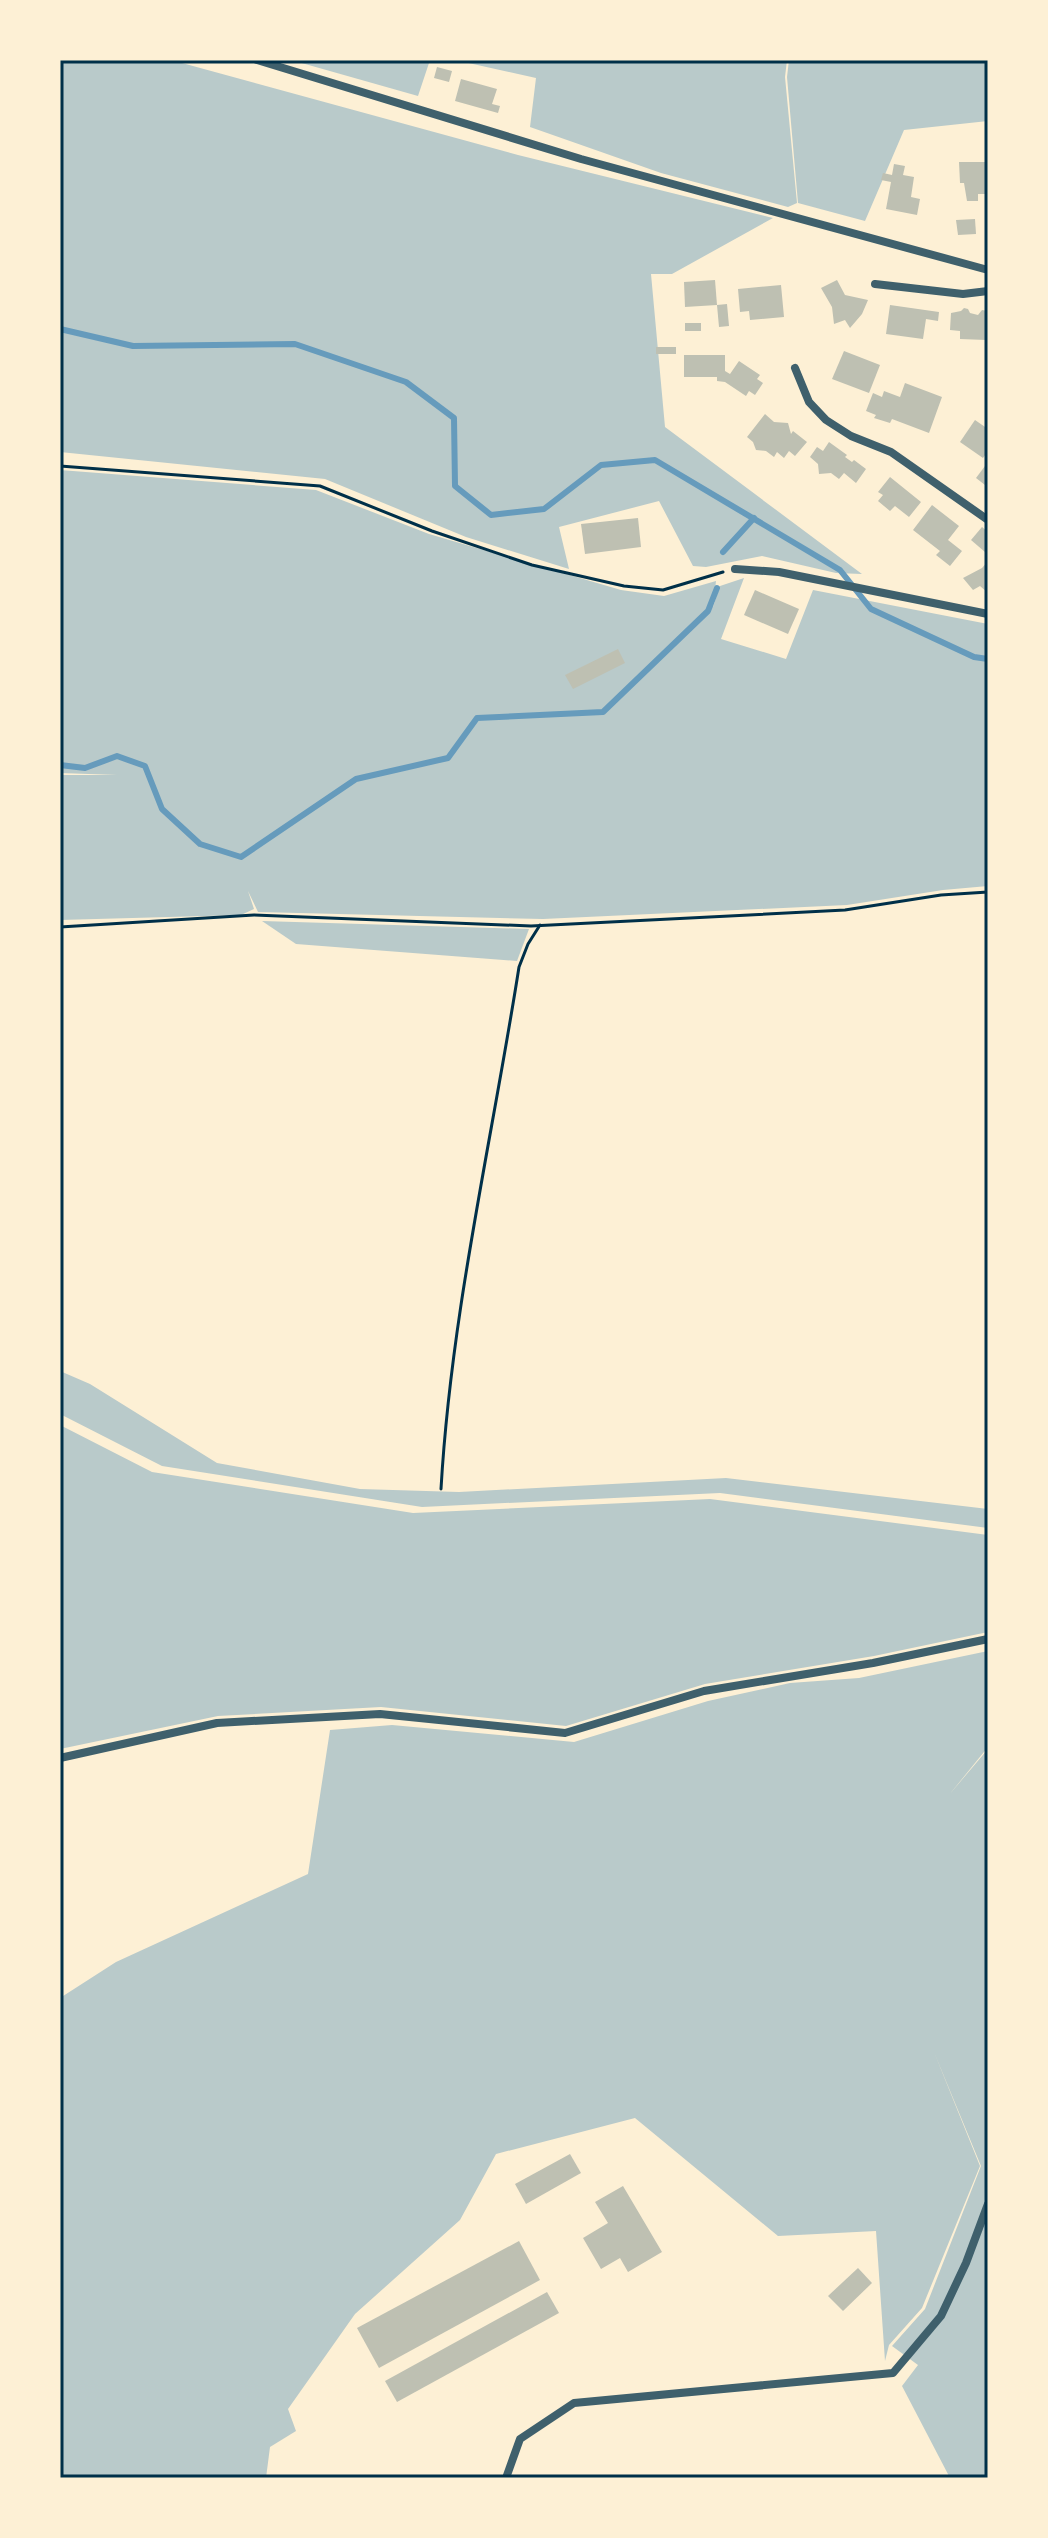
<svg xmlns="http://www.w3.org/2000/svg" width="1048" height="2538" viewBox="0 0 1048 2538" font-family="Jost,sans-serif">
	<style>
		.green { fill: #b9caca }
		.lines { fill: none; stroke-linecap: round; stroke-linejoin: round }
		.stream { stroke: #669bbc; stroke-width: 6 }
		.building { fill: #bec0b2 }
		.path { stroke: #003049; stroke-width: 3 }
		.minor { stroke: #3f606c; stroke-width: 8 }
		.neatline { fill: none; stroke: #003049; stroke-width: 3 }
	</style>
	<rect width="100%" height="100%" fill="#fdf0d5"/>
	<!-- green -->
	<g class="green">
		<path d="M60,60H171L518,155L773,218L672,274H651L665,427L862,574L836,573L762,556L706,567L693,566L659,501L559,527L569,569L466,537L325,479L60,452Z"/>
		<path d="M291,60H430L418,96Z"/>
		<path d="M455,60H787L785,77L797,203L788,207L661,173L530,127L536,78Z"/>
		<path d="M789,60H988V121L904,130L865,221L798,203L787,77Z"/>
		<path d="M60,470L316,490L429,534L621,590L664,596L716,581L713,607L720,586L744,578L721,639L786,659L813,590L988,624V886L943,890L847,905L543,919L258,912L248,891L254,909L241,915L60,920V775H117L60,773Z"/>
		<path d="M262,921L529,929L517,961L296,944Z"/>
		<path d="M60,1371L90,1384L217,1463L360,1489L459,1492L726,1478L988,1509V1528L720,1493L422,1507L162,1466L60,1414Z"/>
		<path d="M60,1425L152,1472L413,1513L710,1499L988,1535V1632L874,1656L705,1684L566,1726L381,1707L218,1716L60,1749Z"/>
		<path d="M988,1651V1747L949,1795L988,1749V2478H950L902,2386L918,2365L892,2346L925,2309L981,2166L934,2052L980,2166L922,2308L889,2345L885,2361L876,2231L778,2236L635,2118L496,2154L460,2220L355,2314L288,2409L296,2431L270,2447L266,2478H60V1998L116,1962L308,1874L330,1730L392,1725L574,1742L708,1701L790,1683L859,1678Z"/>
	</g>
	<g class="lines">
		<!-- stream -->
		<g class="stream">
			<path d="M60,329L133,346L295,344L406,382L454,418L455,486L491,515L544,509L601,465L655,460L840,570L871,609L974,657L988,659"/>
			<path d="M723,552L754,518"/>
			<path d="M60,765L85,768L117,756L145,766L162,809L200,844L241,857L356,779L448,758L477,718L603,712L708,611L717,588"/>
		</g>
	</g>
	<!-- building -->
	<g class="building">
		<path d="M437,67L452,71L449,82L434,78Z"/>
		<path d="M461,79L497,89L492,104L500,106L498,113L455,101Z"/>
		<path d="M959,162H988V194H978V201H967L964,183H960Z"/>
		<path d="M894,164L905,166L903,175L914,177L911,197L920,199L917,215L886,209L891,182L881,180L883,173L892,175Z"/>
		<path d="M975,219L976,234L958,235L956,220Z"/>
		<path d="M715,280L717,305L685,307L684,282Z"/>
		<path d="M837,280L845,295L868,300L862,314L850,328L845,320L834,324L832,307L821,288Z"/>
		<path d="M781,285L784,317L750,320L749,311L740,312L738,289Z"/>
		<path d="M727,304L729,326L719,327L717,305Z"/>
		<path d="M890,305L939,312L938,321L926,319L923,339L886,334Z"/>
		<path d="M964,308L968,309L970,313L978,315L982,310L988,311L986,340L960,339V331L950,330L951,313L961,311Z"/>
		<rect x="685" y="323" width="16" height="8"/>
		<rect x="656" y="347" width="20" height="7"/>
		<path d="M844,351L880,365L869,393L832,379Z"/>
		<path d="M684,355H725V371L730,374L739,361L760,375L757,379L763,383L755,395L749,391L746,396L725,382L717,381V377H684Z"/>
		<path d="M905,383L942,397L929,433L892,419L890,423L874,418L876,415L866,411L873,393L882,397L884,391L900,397Z"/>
		<path d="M765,414L774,422L788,423L791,434L793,431L807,442L795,456L789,451L784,458L777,452L774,457L766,451L756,450L753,442L747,437Z"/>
		<path d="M975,420L988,429V451L983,458L960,442Z"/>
		<path d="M829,442L847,455L845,457L852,462L854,460L866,469L856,483L844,473L839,479L831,473L819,474L818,464L810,457L817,447L823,451Z"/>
		<path d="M988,462V481L985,485L976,478Z"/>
		<path d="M890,477L921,502L909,517L895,506L890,511L878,501L883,495L878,492Z"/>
		<path d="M932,505L959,526L948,540L962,551L950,566L936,555L940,551L913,530Z"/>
		<path d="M638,518L641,547L585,554L581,524Z"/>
		<path d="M982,527L988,532V549L985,552L971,540Z"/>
		<path d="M988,561V593L980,586L973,590L963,578L982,568Z"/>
		<path d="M755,590L799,609L788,634L744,615Z"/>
		<path d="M618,649L625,663L573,689L565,675Z"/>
		<path d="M570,2154L581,2173L526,2204L515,2184Z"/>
		<path d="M623,2186L662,2252L628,2272L620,2258L601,2269L583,2238L608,2223L595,2202Z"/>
		<path d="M519,2241L540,2280L379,2368L357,2328Z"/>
		<path d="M858,2268L872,2283L843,2311L828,2296Z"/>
		<path d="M547,2292L559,2313L397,2402L385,2381Z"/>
	</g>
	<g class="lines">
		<!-- path -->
		<g class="path">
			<path d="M60,466L320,486L432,531L532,565L624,586L663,590L723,572"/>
			<path d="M60,927L254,915L531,926L845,910L941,895L988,892"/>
			<path d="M441,1489C451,1313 492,1140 519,967L528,944L540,925"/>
		</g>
		<!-- minor -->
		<g class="minor">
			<path d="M257,60L581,159L988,270"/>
			<path d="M875,284L963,294L988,291"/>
			<path d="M795,368L809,402L826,420L851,436L891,452L988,520"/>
			<path d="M735,569L779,572L988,614"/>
			<path d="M60,1758L217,1723L380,1714L565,1733L704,1691L873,1663L988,1639"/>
			<path d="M506,2478L520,2439L574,2403L893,2373L941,2316L966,2263L988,2204"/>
		</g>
	</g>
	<!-- border -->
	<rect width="1048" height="2538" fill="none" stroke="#fdf0d5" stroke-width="124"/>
	<rect x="62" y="62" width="924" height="2414" class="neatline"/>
</svg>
